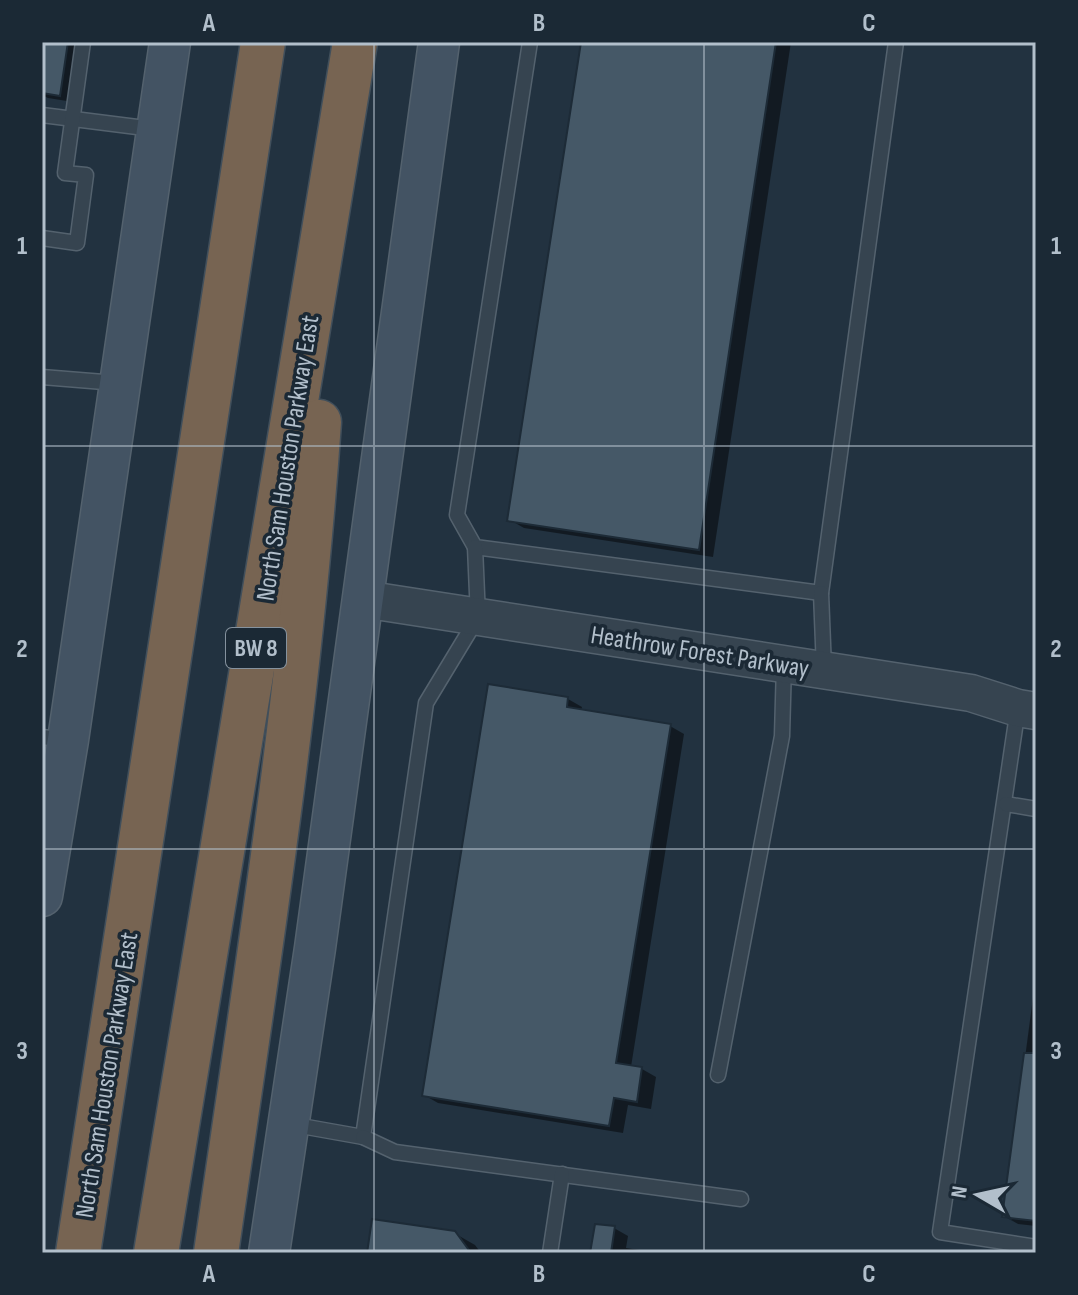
<svg xmlns="http://www.w3.org/2000/svg" width="1078" height="1295" viewBox="0 0 1078 1295" font-family="'Sofia Sans Condensed',sans-serif">
	<style>
		.shadow { fill: #0007 }
		.building { fill: #455867; stroke: #1d2b37; stroke-width: 2 }
		.lines { fill: none; stroke-linecap: round; stroke-linejoin: round }
		.service-casing { stroke: #54626e; stroke-width: 17 }
		.tertiary-casing { stroke: #54626e; stroke-width: 39 }
		.secondary-casing { stroke: #54626e; stroke-width: 43 }
		.motorway-casing { stroke: #414f5b; stroke-width: 47 }
		.service { stroke: #364450; stroke-width: 14 }
		.tertiary { stroke: #364450; stroke-width: 36 }
		.secondary { stroke: #435363; stroke-width: 40 }
		.motorway { stroke: #776452; stroke-width: 44 }
		.grid { fill: none; stroke: #b2bfcb; stroke-width: 2; stroke-opacity: 0.55 }
		.labels { text-anchor: middle; stroke-width: 7; stroke-linejoin: round; paint-order: stroke }
		.shield { fill: #1b2935; stroke: #85929e; stroke-width: 2 }
		.shield-label { font-size: 24px; font-weight: bold; fill: #b2bfcb }
		.street-label { font-size: 26px; fill: #b2bfcb; stroke: #1b2935 }
		.neatline { fill: none; stroke: #b2bfcb; stroke-width: 3 }
		.grid-label { font-size: 26px; text-anchor: middle; font-weight: bold; fill: #b2bfcb }
	</style>
	<rect width="100%" height="100%" fill="#223240"/>
	<!-- shadow -->
	<g class="shadow">
		<path d="M42,42H82L73,102L48,98L42,95Z"/>
		<path d="M583,42H791L713,557L524,528L510,520Z"/>
		<path d="M568,699L582,707L581,711L670,726L684,734L631,1067L642,1069L656,1077L651,1109L628,1105L623,1133L438,1103L424,1095Z"/>
		<path d="M1036,975V1226L1018,1224L1004,1216Z"/>
		<path d="M614,1228L628,1236L626,1248L659,1253H592Z"/>
		<path d="M454,1233L475,1245L481,1253H369Z"/>
	</g>
	<!-- building -->
	<g class="building">
		<path d="M42,42H68L60,96L42,93Z"/>
		<path d="M581,42H776L699,550L507,521Z"/>
		<path d="M488,684L568,697L567,707L671,724L616,1063L642,1067L637,1102L614,1098L609,1126L422,1096Z"/>
		<path d="M1024,1053H1036V1221L1002,1217Z"/>
		<path d="M372,1219L455,1231L471,1253H367Z"/>
		<path d="M595,1224L615,1226L611,1253H590Z"/>
	</g>
	<g class="lines">
		<!-- service casing -->
		<g class="service-casing">
			<g id="service">
				<path d="M530,42L457,515L475,547L821,593L896,42"/>
				<path d="M42,115L153,129"/>
				<path d="M42,238L77,243L86,175L65,173L83,42"/>
				<path d="M42,377L116,383"/>
				<path d="M821,593L824,669"/>
				<path d="M1018,708L940,1232L1036,1247"/>
				<path d="M42,737L67,740"/>
				<path d="M1006,804L1036,809"/>
				<path d="M718,1075L782,736L784,664"/>
				<path d="M290,1124L363,1137L426,703L478,617L475,547"/>
				<path d="M363,1137L395,1152L741,1199"/>
				<path d="M550,1253L562,1174"/>
			</g>
		</g>
		<!-- tertiary casing -->
		<g class="tertiary-casing">
			<path id="tertiary" d="M363,599L971,693L1018,708L1036,711"/>
		</g>
		<!-- secondary casing -->
		<g class="secondary-casing">
			<g id="secondary">
				<path d="M42,896L68,740L170,42"/>
				<path d="M269,1253L315,948L439,42"/>
			</g>
		</g>
		<!-- motorway casing -->
		<g class="motorway-casing">
			<g id="motorway">
				<path d="M78,1253L263,42"/>
				<path d="M156,1253L355,42"/>
				<path d="M216,1253C256,977 300,700 319,422"/>
			</g>
		</g>
		<!-- service -->
		<use href="#service" class="service"/>
		<!-- tertiary -->
		<use href="#tertiary" class="tertiary"/>
		<!-- secondary -->
		<use href="#secondary" class="secondary"/>
		<!-- motorway -->
		<use href="#motorway" class="motorway"/>
	</g>
	<!-- grid -->
	<path class="grid" d="M374,42V1253M704,42V1253M42,446H1036M42,849H1036"/>
	<g class="labels">
		<!-- shield labels -->
		<rect class="shield" x="226" y="628" width="60" height="40" rx="6"/>
		<g class="shield-label">
			<text x="256" y="656">BW 8</text>
		</g>
		<!-- street labels -->
		<g class="street-label">
			<text transform="translate(287 458) rotate(-81)" y="9">North Sam Houston Parkway East</text>
			<text transform="translate(700 651) rotate(9)" y="9">Heathrow Forest Parkway</text>
			<text transform="translate(106 1075) rotate(-81)" y="9">North Sam Houston Parkway East</text>
		</g>
	</g>
	<!-- border -->
	<rect width="1078" height="1295" fill="none" stroke="#1b2935" stroke-width="88"/>
	<!-- north arrow -->
	<g transform="translate(978 1195) rotate(279)" stroke="#1b2935" stroke-width="6" paint-order="stroke">
	<path d="M0-6L14 30L0 20L-14 30Z" fill="#b2bfcb"/>
	<text y="-12" font-size="22" font-weight="bold" text-anchor="middle" fill="#b2bfcb">N</text>
	</g>
	<rect x="44" y="44" width="990" height="1207" class="neatline"/>
	<g class="grid-label">
		<text x="209" y="31">A</text>
		<text x="539" y="31">B</text>
		<text x="869" y="31">C</text>
		<text x="22" y="254">1</text>
		<text x="1056" y="254">1</text>
		<text x="22" y="657">2</text>
		<text x="1056" y="657">2</text>
		<text x="22" y="1059">3</text>
		<text x="1056" y="1059">3</text>
		<text x="209" y="1282">A</text>
		<text x="539" y="1282">B</text>
		<text x="869" y="1282">C</text>
	</g>
</svg>
